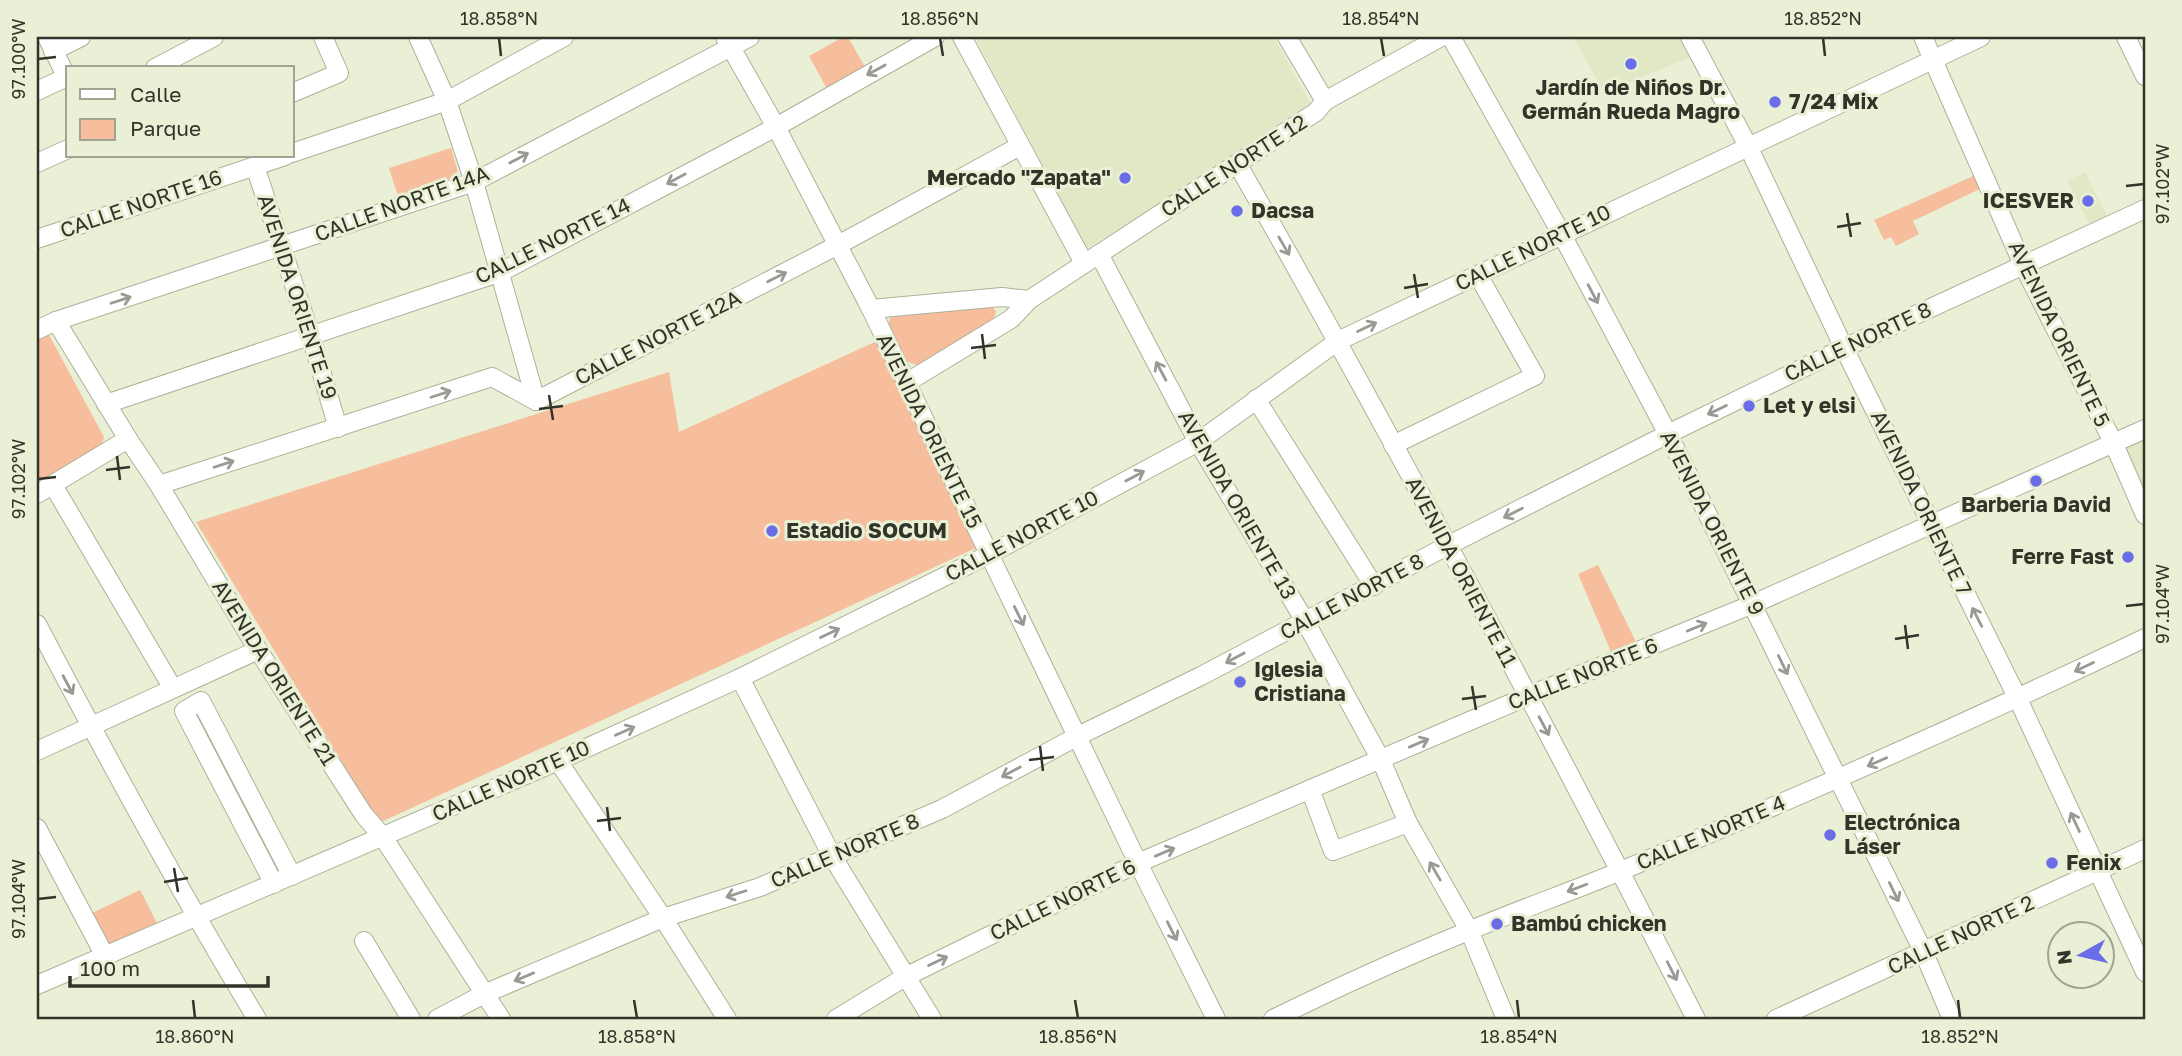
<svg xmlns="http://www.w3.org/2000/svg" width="2182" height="1056" viewBox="0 0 2182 1056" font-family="'Golos Text',sans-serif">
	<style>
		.built { fill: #e0e8c5 }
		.green { fill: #f6be9d }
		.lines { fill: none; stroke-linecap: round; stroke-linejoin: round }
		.minor-casing { stroke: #acb198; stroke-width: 20 }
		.minor { stroke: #fff; stroke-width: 18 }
		.oneway { stroke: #989a94 }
		.ticks { fill: none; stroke: #32342a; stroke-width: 2.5 }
		.poi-dot { fill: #6a6de7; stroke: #eaf0d5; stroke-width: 2.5 }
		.labels { text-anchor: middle; stroke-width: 6; stroke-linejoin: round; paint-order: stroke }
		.poi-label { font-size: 21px; font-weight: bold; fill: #32342a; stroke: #eaf0d5; text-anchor: start }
		.street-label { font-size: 21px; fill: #32342a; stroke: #eaf0d5 }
		.neatline { fill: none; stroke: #32342a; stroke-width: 2.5 }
		.ticks-label { font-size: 18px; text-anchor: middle; fill: #32342a }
	</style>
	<rect width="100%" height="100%" fill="#eaf0d5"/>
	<!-- built -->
	<g class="built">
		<path d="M975,37H1274L1313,108L1087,248Z"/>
		<path d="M1573,37H1679L1689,58L1604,92Z"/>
		<path d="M2085,172L2110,222L2093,231L2067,181Z"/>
		<path d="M2145,437V491L2142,493L2121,449Z"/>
	</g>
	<!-- green -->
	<g class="green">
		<path d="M843,37H848L865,67L827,89L809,56Z"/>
		<path d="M451,148L459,176L398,196L389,168Z"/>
		<path d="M1978,174L1984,187L1913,221L1919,234L1896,246L1891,237L1884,240L1874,220Z"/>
		<path d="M991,306L996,311L994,319L919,366L906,361L888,325L891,315Z"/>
		<path d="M48,333L104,437L101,448L37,484V339Z"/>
		<path d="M879,340L976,548L379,823L196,522L669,372L679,432Z"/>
		<path d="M1598,565L1637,644L1612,654L1578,574Z"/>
		<path d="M140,890L158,925L107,947L90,914Z"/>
	</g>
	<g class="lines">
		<!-- minor casing -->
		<g class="minor-casing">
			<g id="minor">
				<path d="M47,37L68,80"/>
				<path d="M418,37L447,101L474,182L536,401"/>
				<path d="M725,37L776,127L871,309L1138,863L1216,1019"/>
				<path d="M962,37L1084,263"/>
				<path d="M1287,37L1325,101"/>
				<path d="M1451,37L1561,233L1668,434L1924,953L1952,1019"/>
				<path d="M1690,37L1748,146L1844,348L2018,699L2145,972"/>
				<path d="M1923,37L2023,265L2114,444L2145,515"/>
				<path d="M2126,37L2145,76"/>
				<path d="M53,51L81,37"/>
				<path d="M155,68L214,37"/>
				<path d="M37,91L67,77"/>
				<path d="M292,93L339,73L323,37"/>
				<path d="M292,153L447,101L564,37"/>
				<path d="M37,163L68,149"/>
				<path d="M1238,165C1398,445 1549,732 1696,1019"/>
				<path d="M255,166L311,337L338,428"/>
				<path d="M37,239L285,156"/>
				<path d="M1099,254L1198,442L1305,621L1381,760L1408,823L1469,930L1506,1019"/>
				<path d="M871,309L1002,297L1029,300"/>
				<path d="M56,321L128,439L159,485L258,650L364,815L383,837L501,1019"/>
				<path d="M37,330L56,321L474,182L750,37"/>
				<path d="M906,383L1011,319L1029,300L1316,112L1325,101L1441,37"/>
				<path d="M1256,399L1374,586"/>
				<path d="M106,404L501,272L776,127L935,37"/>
				<path d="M1393,445L1535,376L1478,275"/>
				<path d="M53,485L172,687"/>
				<path d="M159,485L492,377L536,401L838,245L1020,146"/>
				<path d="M37,494L128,439"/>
				<path d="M37,624C107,758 179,890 257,1019"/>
				<path d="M740,678L832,856L932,1019"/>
				<path d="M37,751L258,650"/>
				<path d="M558,761L663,918L727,1019"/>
				<path d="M1310,789L1333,851L1408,823"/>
				<path d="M37,828L105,956"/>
				<path d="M274,884L184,711L201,701L292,876"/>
				<path d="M364,941L411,1019"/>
				<path d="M37,985L558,761L740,678L988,555L1198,442L1338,341L1981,37"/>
				<path d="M437,1019L484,994L663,918L760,887L942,809L1078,736L1201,676L1447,546L1668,434L1844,348L2145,209"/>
				<path d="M836,1019L905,977L1138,863L1528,696L1753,604L2145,429"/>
				<path d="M1273,1019C1338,987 1404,957 1471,930C1521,909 1573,891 1623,870C1799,797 1973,720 2145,638"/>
				<path d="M1776,1019L2145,849"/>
			</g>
		</g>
		<!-- minor -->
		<use href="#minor" class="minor"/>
	</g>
	<!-- one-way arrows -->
	<defs><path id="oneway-shaft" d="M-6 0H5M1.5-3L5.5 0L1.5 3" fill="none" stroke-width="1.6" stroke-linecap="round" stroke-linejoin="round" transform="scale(1.75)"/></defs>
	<g class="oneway">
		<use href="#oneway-shaft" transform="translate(876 70) rotate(151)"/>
		<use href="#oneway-shaft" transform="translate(519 158) rotate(-28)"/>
		<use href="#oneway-shaft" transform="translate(676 179) rotate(152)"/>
		<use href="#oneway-shaft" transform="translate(1284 246) rotate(60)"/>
		<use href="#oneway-shaft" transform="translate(777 277) rotate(-27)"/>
		<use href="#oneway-shaft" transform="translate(1593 294) rotate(62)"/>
		<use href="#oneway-shaft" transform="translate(121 300) rotate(-18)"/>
		<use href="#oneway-shaft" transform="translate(1367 327) rotate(-25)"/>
		<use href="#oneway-shaft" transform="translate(1161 371) rotate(-118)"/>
		<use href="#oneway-shaft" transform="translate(441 394) rotate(-18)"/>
		<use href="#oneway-shaft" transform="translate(1717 410) rotate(154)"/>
		<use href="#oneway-shaft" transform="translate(224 464) rotate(-18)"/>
		<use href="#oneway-shaft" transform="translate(1135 476) rotate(-28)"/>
		<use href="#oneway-shaft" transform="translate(1513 513) rotate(153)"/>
		<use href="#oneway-shaft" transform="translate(1019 616) rotate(64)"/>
		<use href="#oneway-shaft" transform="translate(1977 617) rotate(-117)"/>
		<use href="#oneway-shaft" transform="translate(1697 627) rotate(-22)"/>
		<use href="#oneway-shaft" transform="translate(830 633) rotate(-26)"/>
		<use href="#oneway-shaft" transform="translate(1235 658) rotate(152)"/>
		<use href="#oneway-shaft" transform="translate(1783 665) rotate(64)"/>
		<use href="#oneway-shaft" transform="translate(2084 667) rotate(154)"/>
		<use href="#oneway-shaft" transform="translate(68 685) rotate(62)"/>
		<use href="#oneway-shaft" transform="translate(1544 726) rotate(62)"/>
		<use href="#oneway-shaft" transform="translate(625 731) rotate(-24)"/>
		<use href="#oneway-shaft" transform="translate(1419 743) rotate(-23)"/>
		<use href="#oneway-shaft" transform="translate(1877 762) rotate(156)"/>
		<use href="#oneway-shaft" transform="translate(1011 772) rotate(152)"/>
		<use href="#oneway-shaft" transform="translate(2075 822) rotate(-115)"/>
		<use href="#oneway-shaft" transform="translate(1165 852) rotate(-23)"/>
		<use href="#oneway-shaft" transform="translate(1435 871) rotate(-120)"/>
		<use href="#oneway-shaft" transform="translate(1577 888) rotate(159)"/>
		<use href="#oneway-shaft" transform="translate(1894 892) rotate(64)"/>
		<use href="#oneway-shaft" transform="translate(736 894) rotate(162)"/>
		<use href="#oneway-shaft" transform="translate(1172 931) rotate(63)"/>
		<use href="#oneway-shaft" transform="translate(938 961) rotate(-26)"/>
		<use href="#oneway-shaft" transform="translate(1672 971) rotate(63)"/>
		<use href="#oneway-shaft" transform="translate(524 977) rotate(157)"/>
	</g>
	<!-- ticks -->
	<path class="ticks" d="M499,38L501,56M940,38L943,56M1381,38L1384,56M1823,38L1825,56M38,59L56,57M2126,186L2144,184M1847,213L1851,237M1837,227L1861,223M1414,274L1418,298M1404,288L1428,284M982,334L985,359M971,348L996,345M549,395L553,420M539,409L563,406M117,456L120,480M106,470L130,467M38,479L56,477M2126,606L2144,604M1905,625L1908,649M1895,639L1919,635M1472,686L1476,710M1462,699L1486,696M1040,746L1043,771M1029,760L1054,757M607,807L610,831M597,821L621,818M174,868L178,892M164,882L188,878M38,899L56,897M193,1000L195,1018M634,1000L637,1018M1075,1000L1078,1018M1517,1000L1519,1018M1958,1000L1960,1018"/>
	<!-- markers -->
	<g class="poi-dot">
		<circle cx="1631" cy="64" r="7"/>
		<circle cx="1775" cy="102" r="7"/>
		<circle cx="1125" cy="178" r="7"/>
		<circle cx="2088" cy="201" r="7"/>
		<circle cx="1237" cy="211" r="7"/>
		<circle cx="1749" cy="406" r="7"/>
		<circle cx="2036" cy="481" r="7"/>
		<circle cx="772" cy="531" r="7"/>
		<circle cx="2128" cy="557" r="7"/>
		<circle cx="1240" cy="682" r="7"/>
		<circle cx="1830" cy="835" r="7"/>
		<circle cx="2052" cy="863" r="7"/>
		<circle cx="1497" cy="924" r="7"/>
	</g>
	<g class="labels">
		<!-- poi labels -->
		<g class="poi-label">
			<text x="1631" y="95" text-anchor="middle">Jardín de Niños Dr.<tspan x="1631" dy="24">Germán Rueda Magro</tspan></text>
			<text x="1789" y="109">7/24 Mix</text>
			<text x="1111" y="185" text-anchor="end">Mercado "Zapata"</text>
			<text x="2074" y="208" text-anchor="end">ICESVER</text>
			<text x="1251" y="218">Dacsa</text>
			<text x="1763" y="413">Let y elsi</text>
			<text x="2036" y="512" text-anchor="middle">Barberia David</text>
			<text x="786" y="538">Estadio SOCUM</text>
			<text x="2114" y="564" text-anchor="end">Ferre Fast</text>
			<text x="1254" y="677">Iglesia<tspan x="1254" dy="24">Cristiana</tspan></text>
			<text x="1844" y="830">Electrónica<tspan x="1844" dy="24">Láser</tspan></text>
			<text x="2066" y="870">Fenix</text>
			<text x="1511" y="931">Bambú chicken</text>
		</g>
		<!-- street labels -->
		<g class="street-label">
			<text transform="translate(1234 166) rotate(-33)" y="7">CALLE NORTE 12</text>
			<text transform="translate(141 204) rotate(-19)" y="7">CALLE NORTE 16</text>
			<text transform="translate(402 204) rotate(-20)" y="7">CALLE NORTE 14A</text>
			<text transform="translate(553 241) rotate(-26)" y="7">CALLE NORTE 14</text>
			<text transform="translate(1533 248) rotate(-26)" y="7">CALLE NORTE 10</text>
			<text transform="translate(297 297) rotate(72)" y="7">AVENIDA ORIENTE 19</text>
			<text transform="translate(2059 334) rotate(64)" y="7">AVENIDA ORIENTE 5</text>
			<text transform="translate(658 338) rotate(-27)" y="7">CALLE NORTE 12A</text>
			<text transform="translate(1858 342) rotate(-25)" y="7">CALLE NORTE 8</text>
			<text transform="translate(929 431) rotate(64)" y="7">AVENIDA ORIENTE 15</text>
			<text transform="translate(1921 503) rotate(64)" y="7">AVENIDA ORIENTE 7</text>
			<text transform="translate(1237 505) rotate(60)" y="7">AVENIDA ORIENTE 13</text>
			<text transform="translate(1712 523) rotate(63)" y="7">AVENIDA ORIENTE 9</text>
			<text transform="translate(1022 536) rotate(-28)" y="7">CALLE NORTE 10</text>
			<text transform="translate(1461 572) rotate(62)" y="7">AVENIDA ORIENTE 11</text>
			<text transform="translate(1352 597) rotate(-28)" y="7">CALLE NORTE 8</text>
			<text transform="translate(274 673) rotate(58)" y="7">AVENIDA ORIENTE 21</text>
			<text transform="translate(1583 674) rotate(-22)" y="7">CALLE NORTE 6</text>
			<text transform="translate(511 781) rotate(-24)" y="7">CALLE NORTE 10</text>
			<text transform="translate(1711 833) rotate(-23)" y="7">CALLE NORTE 4</text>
			<text transform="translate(845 851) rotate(-23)" y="7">CALLE NORTE 8</text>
			<text transform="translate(1063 900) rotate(-26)" y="7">CALLE NORTE 6</text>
			<text transform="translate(1961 935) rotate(-25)" y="7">CALLE NORTE 2</text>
		</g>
	</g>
	<!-- border -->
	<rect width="2182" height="1056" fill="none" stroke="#eaf0d5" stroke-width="77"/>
	<!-- legend -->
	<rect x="66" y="66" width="228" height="91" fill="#eaf0d5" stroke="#a0a591" stroke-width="2"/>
	<rect x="80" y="89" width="35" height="10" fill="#ffffff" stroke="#a0a591" stroke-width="2"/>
	<text x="130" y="102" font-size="21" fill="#32342a">Calle</text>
	<rect x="80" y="119" width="35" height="21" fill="#f6be9d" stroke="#a0a591" stroke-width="2"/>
	<text x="130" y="136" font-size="21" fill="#32342a">Parque</text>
	<!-- north arrow -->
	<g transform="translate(2081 955) rotate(262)"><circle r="33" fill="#eaf0d5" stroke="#a0a591" stroke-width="2"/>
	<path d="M0-5L12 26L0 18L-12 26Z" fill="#6a6de7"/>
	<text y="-10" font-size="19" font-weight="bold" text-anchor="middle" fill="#32342a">N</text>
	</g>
	<!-- scale -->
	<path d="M70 976v10h198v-10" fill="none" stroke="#32342a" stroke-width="3.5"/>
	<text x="80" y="976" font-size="21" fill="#32342a" stroke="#eaf0d5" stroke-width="5" paint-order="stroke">100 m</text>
	<rect x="38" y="38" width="2106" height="980" class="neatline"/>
	<g class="ticks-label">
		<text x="499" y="25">18.858°N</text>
		<text x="940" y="25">18.856°N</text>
		<text x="1381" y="25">18.854°N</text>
		<text x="1823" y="25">18.852°N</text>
		<text transform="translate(19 59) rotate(-90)" y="6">97.100°W</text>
		<text transform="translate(2163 184) rotate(-90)" y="6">97.102°W</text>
		<text transform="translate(19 479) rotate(-90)" y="6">97.102°W</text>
		<text transform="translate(2163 604) rotate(-90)" y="6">97.104°W</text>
		<text transform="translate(19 899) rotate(-90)" y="6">97.104°W</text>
		<text x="195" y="1043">18.860°N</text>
		<text x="637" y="1043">18.858°N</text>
		<text x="1078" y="1043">18.856°N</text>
		<text x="1519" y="1043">18.854°N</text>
		<text x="1960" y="1043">18.852°N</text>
	</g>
</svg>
